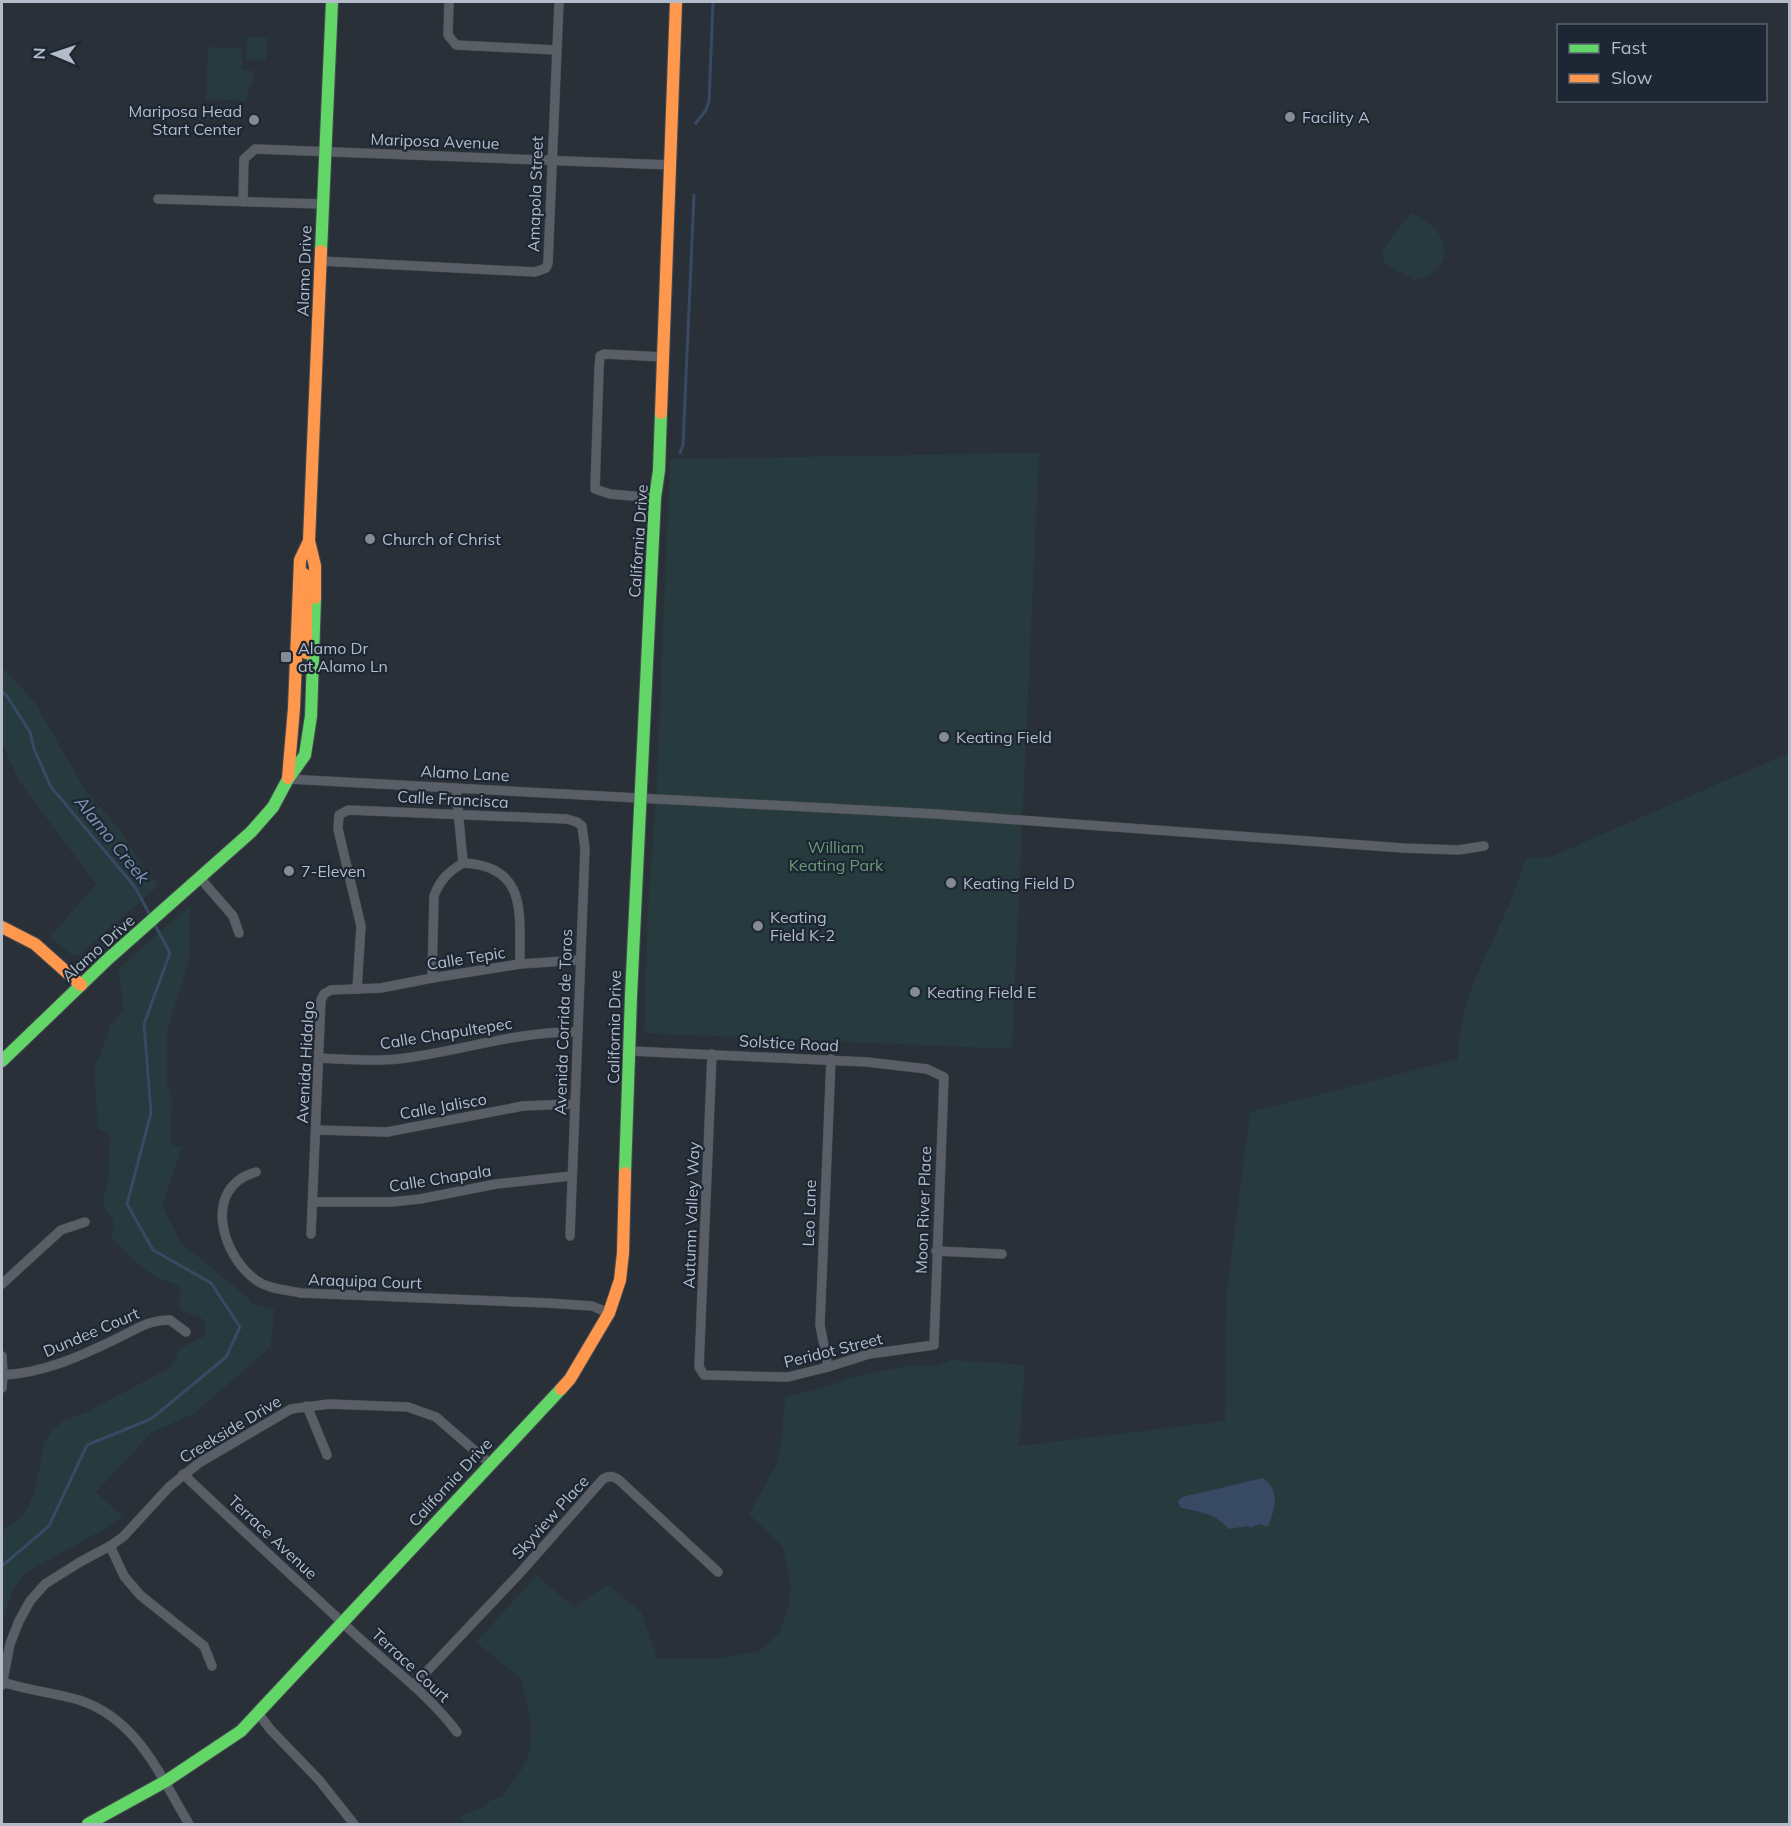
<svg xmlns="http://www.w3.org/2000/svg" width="1791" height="1826" viewBox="0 0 1791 1826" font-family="Mulish,sans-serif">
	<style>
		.green { fill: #273a3e }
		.water { fill: #384963 }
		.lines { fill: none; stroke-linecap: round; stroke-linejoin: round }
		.stream { stroke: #384963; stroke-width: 3 }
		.street-casing { stroke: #484c53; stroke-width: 10 }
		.fast-casing { stroke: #484c53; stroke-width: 14 }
		.slow-casing { stroke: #484c53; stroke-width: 14 }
		.street { stroke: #5a5e66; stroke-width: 9 }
		.fast { stroke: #63d668; stroke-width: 12 }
		.slow { stroke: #ff974d; stroke-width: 12 }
		.poi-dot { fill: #848b96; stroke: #1d2633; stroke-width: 2 }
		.labels { text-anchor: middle; stroke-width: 4.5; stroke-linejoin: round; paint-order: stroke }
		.poi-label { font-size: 16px; fill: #b4bcc9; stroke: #1d2633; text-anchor: start }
		.street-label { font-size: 16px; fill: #b4bcc9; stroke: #1d2633 }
		.park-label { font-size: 16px; fill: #6b9a76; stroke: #1d2633 }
		.water-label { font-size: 18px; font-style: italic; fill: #7c92b1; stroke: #1d2633 }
	</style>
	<rect width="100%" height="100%" fill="#2a3038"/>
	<!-- green -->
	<g class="green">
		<path d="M247,37L267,38L266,60L246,59Z"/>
		<path d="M208,47L242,48V70L253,71V85L248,89L247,101L206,99Z"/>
		<path d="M1411,213C1419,217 1428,221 1435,229C1455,252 1441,275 1414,280L1384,263L1382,254L1390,239Z"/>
		<path d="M1039,453L1012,1049L644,1033L648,906L657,782L670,459Z"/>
		<path d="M2,667L35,703L84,788L121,832L146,872L159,885L80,954L72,955L50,937L96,884L19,781L2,743Z"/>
		<path d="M1789,753V1824H464L459,1817L484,1807L491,1800L502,1797L522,1769L530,1750L531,1725L522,1680L476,1642L537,1575L573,1607L608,1585L641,1612L658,1659L719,1658L758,1652L779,1633L788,1608L791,1586L783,1547L749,1514L775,1467L781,1447L785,1397L825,1387L857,1376L906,1366H936L952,1360L1025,1365L1019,1446L1225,1421L1226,1299L1250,1112L1458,1059C1457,1001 1489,953 1510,902C1516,887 1521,872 1526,858L1550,857Z"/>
		<path d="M190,906L189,962L167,1030V1084L172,1097L171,1145L182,1147L162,1205L182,1244L246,1296L252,1304L274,1309L271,1347L193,1414L152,1432L96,1492L123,1517L108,1527L25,1573L12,1592L2,1623V1531L25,1514L34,1493L45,1441L53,1429L65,1420L85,1413L171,1367L177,1358L178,1349L203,1337L206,1332V1324L200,1317L179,1310L180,1287C172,1281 162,1281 154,1276C140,1268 124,1249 110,1238C122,1216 103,1217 103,1199C103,1195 106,1190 107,1185C110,1168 110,1150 110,1133L98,1129L94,1069L108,1034L110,1026L124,1009L118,969Z"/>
	</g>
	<!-- water -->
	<path class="water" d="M1263,1478C1281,1491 1275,1509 1268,1526H1264L1260,1524L1250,1528L1248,1526L1228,1529C1217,1514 1198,1511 1181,1508L1178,1502L1182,1497Z"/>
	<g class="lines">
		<!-- stream -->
		<g class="stream">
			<path d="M696,123L706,110L709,101L713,2"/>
			<path d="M680,453L683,445L694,195"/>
			<path d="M2,692L7,696L30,732L34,749L51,787L135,887L151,917"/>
			<path d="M2,1566L49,1526L87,1445L151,1419L226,1357L240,1327L211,1283L153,1250L127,1204L151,1113L144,1024L170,953L155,925"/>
		</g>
		<!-- street casing -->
		<g class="street-casing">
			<g id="street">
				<path d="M449,2L448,35L456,45L556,50"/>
				<path d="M158,199L323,204"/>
				<path d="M243,202L244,159L255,149L671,165"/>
				<path d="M320,261L535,272L546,268L548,263L559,2"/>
				<path d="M655,498L610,494L595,489L599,369L600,356L604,354L664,357"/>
				<path d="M288,779L936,814L1403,848L1458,850L1484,846"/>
				<path d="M456,788L463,863"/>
				<path d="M200,878L233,916L239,933"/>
				<path d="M432,978L434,896C440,880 448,872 463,863C529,866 519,915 520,964"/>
				<path d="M357,989L361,926L338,829L339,815L348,810L567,819L577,822L582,826L585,848L570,1236"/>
				<path d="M630,1051L867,1062L927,1069L944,1077L934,1345L869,1354L828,1367L788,1377L704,1375L699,1367L712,1054"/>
				<path d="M319,1058C345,1059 372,1062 398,1059C458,1052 516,1031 577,1032"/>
				<path d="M316,1130L387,1132L523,1106L574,1104"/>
				<path d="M256,1172C202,1187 221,1255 256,1280C268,1289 287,1290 301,1293L548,1303L592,1306L609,1313"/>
				<path d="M313,1202H391L420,1199L496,1184L571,1176"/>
				<path d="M311,1234L321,1000L324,994L331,990L381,988L432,978L520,964L580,960"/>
				<path d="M936,1251L1002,1254"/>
				<path d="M2,1284L61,1230L85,1222"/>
				<path d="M2,1356L3,1375L2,1388"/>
				<path d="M828,1367L820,1325L831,1059"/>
				<path d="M3,1375C44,1373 81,1356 118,1338C137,1329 148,1320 170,1320L186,1332"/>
				<path d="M307,1406L327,1455"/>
				<path d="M183,1474C241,1529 300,1583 358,1637C392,1668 429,1695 457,1732"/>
				<path d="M110,1546L124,1576L140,1595L204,1646L212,1666"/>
				<path d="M2,1682C27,1690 54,1693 79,1700C138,1719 160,1776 189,1824"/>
				<path d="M2,1685L10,1644L19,1621L30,1601L45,1584L80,1562L110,1546L123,1537L169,1487L199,1463L291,1409L329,1404L408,1407L436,1417L489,1463"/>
				<path d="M414,1685L520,1573L603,1479C609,1475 614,1476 619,1480L718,1572"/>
				<path d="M258,1713L270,1729L319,1780L354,1824"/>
			</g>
		</g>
		<!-- fast casing -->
		<g class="fast-casing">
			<g id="fast">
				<path d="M321,251L332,2"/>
				<path d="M2,1061L108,959L251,832L273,807L288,779L305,755L311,716L315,598"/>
				<path d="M625,1173L631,996L655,498L659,470L661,413"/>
				<path d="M88,1824L166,1781L241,1731L561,1389"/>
			</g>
		</g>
		<!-- slow casing -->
		<g class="slow-casing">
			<g id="slow">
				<path d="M661,413L676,2"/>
				<path d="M304,574L306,585V653"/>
				<path d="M315,598V566L309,541L321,251"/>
				<path d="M288,778L294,708L300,560L309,541"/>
				<path d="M2,927L35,944L81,985"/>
				<path d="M561,1389L570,1379L609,1313L620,1280L623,1253L625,1173"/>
			</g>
		</g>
		<!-- street -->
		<use href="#street" class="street"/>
		<!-- fast -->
		<use href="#fast" class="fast"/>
		<!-- slow -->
		<use href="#slow" class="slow"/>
	</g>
	<!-- markers -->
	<g class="poi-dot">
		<circle cx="1290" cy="117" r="6"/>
		<circle cx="254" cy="120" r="6"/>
		<circle cx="370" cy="539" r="6"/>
		<rect x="280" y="651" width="12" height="12" rx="3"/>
		<circle cx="944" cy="737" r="6"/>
		<circle cx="289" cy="871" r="6"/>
		<circle cx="951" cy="883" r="6"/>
		<circle cx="758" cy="926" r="6"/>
		<circle cx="915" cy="992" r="6"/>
	</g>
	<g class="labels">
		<!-- poi labels -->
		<g class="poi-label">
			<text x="242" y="117" text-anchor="end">Mariposa Head<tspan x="242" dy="18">Start Center</tspan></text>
			<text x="1302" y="123">Facility A</text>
			<text x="382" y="545">Church of Christ</text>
			<text x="298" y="654">Alamo Dr<tspan x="298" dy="18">at Alamo Ln</tspan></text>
			<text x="956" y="743">Keating Field</text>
			<text x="301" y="877">7-Eleven</text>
			<text x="963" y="889">Keating Field D</text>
			<text x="770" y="923">Keating<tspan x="770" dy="18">Field K-2</tspan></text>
			<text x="927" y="998">Keating Field E</text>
		</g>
		<!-- street labels -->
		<g class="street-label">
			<text transform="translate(435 141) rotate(2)" y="6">Mariposa Avenue</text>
			<text transform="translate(535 194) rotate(-88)" y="6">Amapola Street</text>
			<text transform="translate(304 271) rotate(-88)" y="6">Alamo Drive</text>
			<text transform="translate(638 541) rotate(-86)" y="6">California Drive</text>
			<text transform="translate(465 773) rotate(3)" y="6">Alamo Lane</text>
			<text transform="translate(453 799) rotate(3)" y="6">Calle Francisca</text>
			<text transform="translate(98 948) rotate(-42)" y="6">Alamo Drive</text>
			<text transform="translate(466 958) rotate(-9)" y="6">Calle Tepic</text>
			<text transform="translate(563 1022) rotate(-88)" y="6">Avenida Corrida de Toros</text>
			<text transform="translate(614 1027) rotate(-89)" y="6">California Drive</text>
			<text transform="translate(446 1033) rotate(-9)" y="6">Calle Chapultepec</text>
			<text transform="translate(789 1043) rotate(3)" y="6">Solstice Road</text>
			<text transform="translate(305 1062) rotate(-87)" y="6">Avenida Hidalgo</text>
			<text transform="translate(443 1106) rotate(-10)" y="6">Calle Jalisco</text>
			<text transform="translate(440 1178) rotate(-9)" y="6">Calle Chapala</text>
			<text transform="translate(923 1210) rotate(-88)" y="6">Moon River Place</text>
			<text transform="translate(809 1213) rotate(-88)" y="6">Leo Lane</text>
			<text transform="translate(691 1215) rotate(-88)" y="6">Autumn Valley Way</text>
			<text transform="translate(365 1281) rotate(2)" y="6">Araquipa Court</text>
			<text transform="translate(91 1332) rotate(-23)" y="6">Dundee Court</text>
			<text transform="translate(833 1350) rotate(-14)" y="6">Peridot Street</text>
			<text transform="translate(230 1429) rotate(-31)" y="6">Creekside Drive</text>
			<text transform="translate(450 1482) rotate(-47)" y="6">California Drive</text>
			<text transform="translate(550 1517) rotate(-48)" y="6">Skyview Place</text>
			<text transform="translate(273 1537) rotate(43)" y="6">Terrace Avenue</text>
			<text transform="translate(411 1665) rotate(43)" y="6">Terrace Court</text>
		</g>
		<!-- park labels -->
		<g class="park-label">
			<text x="836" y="853">William<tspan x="836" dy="18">Keating Park</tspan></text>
		</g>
		<!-- water labels -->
		<g class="water-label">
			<text transform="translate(112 840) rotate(51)" y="6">Alamo Creek</text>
		</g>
	</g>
	<!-- border -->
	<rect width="1791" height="1826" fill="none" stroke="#b4bcc9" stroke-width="6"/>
	<!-- legend -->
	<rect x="1557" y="24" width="210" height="78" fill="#1d2633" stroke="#59626f" stroke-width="1.5"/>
	<rect x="1569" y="44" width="30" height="9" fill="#63d668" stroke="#59626f" stroke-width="1.5"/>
	<text x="1611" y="54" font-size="18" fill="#b4bcc9">Fast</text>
	<rect x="1569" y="74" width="30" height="9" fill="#ff974d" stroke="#59626f" stroke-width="1.5"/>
	<text x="1611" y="84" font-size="18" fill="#b4bcc9">Slow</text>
	<!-- north arrow -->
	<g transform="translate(54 54) rotate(272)" stroke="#1d2633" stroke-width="4.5" paint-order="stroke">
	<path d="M0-4.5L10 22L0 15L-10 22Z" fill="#b4bcc9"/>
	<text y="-9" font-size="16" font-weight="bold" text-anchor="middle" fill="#b4bcc9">N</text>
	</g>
</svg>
